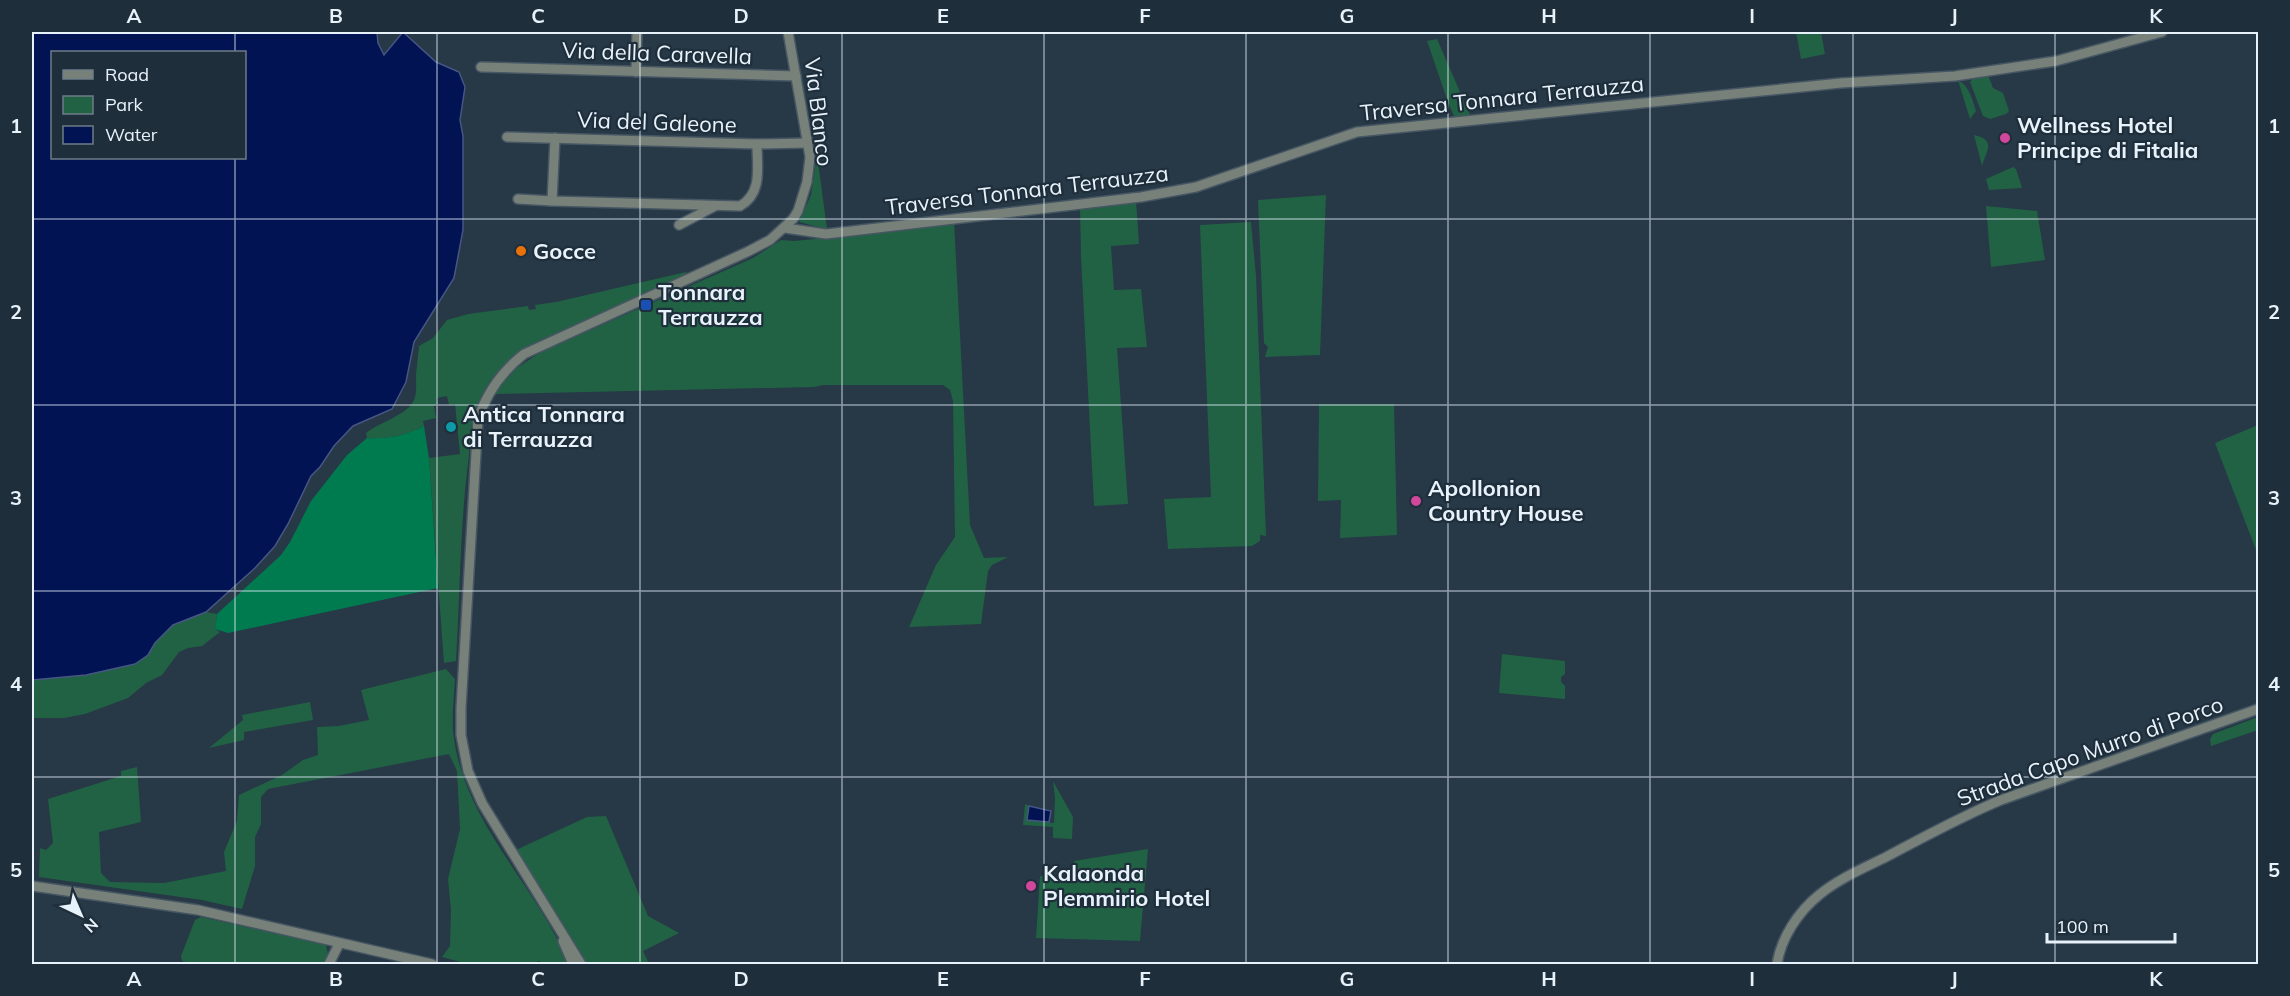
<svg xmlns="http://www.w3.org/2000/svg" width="2290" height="996" viewBox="0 0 2290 996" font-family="Mulish,sans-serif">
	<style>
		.green { fill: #216244 }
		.forest { fill: #007b50 }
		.water { fill: #011352; stroke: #465685; stroke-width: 1.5; fill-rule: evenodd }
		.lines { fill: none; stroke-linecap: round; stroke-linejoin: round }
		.minor-casing { stroke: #465663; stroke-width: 12 }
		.minor { stroke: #778079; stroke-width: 9 }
		.grid { fill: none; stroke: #e8f2fb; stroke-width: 1.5; stroke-opacity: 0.55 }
		.hotel-dot { fill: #d1479c; stroke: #1e2e3b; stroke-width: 2 }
		.food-dot { fill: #e8710a; stroke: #1e2e3b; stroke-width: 2 }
		.transit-dot { fill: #1a4fb4; stroke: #1e2e3b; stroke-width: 2 }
		.culture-dot { fill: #0f9aa8; stroke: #1e2e3b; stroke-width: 2 }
		.labels { text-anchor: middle; stroke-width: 4.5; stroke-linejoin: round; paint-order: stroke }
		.street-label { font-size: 22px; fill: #e8f2fb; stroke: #1e2e3b }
		.poi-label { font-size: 22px; font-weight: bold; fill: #e8f2fb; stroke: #1e2e3b; text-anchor: start }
		.neatline { fill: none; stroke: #e8f2fb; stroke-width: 2 }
		.grid-label { font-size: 20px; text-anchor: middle; font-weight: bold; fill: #e8f2fb }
	</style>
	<rect width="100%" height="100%" fill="#273846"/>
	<!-- green -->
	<g class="green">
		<path d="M1796,32H1821L1825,54L1801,59Z"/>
		<path d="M1437,39L1470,115L1455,118L1449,105L1427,41Z"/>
		<path d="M1988,75L1993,88L2003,93L2009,111L2006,114L1990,119L1983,116L1970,82L1974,77Z"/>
		<path d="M1958,80C1970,87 1972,99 1976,111L1970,119Z"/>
		<path d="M1974,135C1996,140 1987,150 1982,166Z"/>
		<path d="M817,154L827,229L799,222L811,195Z"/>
		<path d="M2013,167L2016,169L2022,188L1989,190L1986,179Z"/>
		<path d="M1326,195L1320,355L1265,357L1268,347L1264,343L1258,200Z"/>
		<path d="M1136,200L1139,244L1111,246L1114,290L1141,289L1147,347L1117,348L1128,504L1094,506L1081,256L1080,206Z"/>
		<path d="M1986,206L2037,211L2045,260L1991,267Z"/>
		<path d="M954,221L970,525L984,558L1008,557L992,565L988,571L981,624L909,627L936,565L955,537L953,401L950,390L943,385H824L814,387L494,394L515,369L541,352L753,258L781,240L794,241L835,237Z"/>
		<path d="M1251,222L1256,276L1266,536L1260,535V541L1252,546L1168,549L1164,499L1211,497L1200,225Z"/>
		<path d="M686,272V275L532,344C506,360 487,379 476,408C469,425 471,445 468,463C460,528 460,595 456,661L444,663L429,458L460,454L455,404L449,405L447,396L437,398L438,404L434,406L436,418L423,421L424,426C404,436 389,439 367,438L366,433C378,424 391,420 403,412C419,402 416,390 416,375C417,365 418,356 419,346L433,338L447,320L468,314L528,306L529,310L536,309L535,305L556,302Z"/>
		<path d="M1319,404H1394L1397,535L1340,538L1341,500L1318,501Z"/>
		<path d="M2258,425V555L2215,443Z"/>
		<path d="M206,612L217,614L215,629L220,632L202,646L188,648L179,652L162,675L146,683L128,698L85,714L64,718H32V680L86,675L135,664L148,655L155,643L173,625Z"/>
		<path d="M1502,654L1565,661V674L1561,677V682L1565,686V699L1499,693Z"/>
		<path d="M446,669L455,679C454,696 452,713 453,730C461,820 536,884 569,964H548L538,961L533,964H468L442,957L450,946L451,910L448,879L460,829L457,771L449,754L268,789L261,797V824L255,837V866L242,909L202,900L39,877L40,848L46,850L53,843L48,799L121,776V771L137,767L141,822L99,832L101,873L110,882L164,883L226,871L224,852L237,821L239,795L282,775L303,760L318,755L317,727L339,726L369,720L361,690Z"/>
		<path d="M310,702L313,720L244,732V740L209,748L243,720L242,715Z"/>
		<path d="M2258,717V730L2211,746L2210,739L2213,734Z"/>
		<path d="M1053,781L1073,817L1072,839L1053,838V827L1023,825L1025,804L1029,806L1027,820L1054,823L1055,798Z"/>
		<path d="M606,816L648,916L679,933L643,951L649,964H586L516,850L587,817Z"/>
		<path d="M1148,849L1140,941L1036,938L1040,876L1073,878L1074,861Z"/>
		<path d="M201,917L326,945L328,954L323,964H194L182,961L181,956L195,920Z"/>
	</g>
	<!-- forest -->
	<path class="forest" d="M424,426L429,458L438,588L228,633L215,629L217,614L281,555L290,542L311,501L347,455L367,438C389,439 404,436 424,426Z"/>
	<!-- water -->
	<g class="water">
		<path d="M32,32H377L378,43L384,55L403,32L436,62L459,72L465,87L460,120L463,136V230L454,278L414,342L406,382L392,409L353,426L334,446L320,467L311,476L288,524L275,546L255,568L206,612L173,625L155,643L148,655L135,664L86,675L32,680ZM244,52V158H52V52Z"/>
		<path d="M1029,806L1051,811L1049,822L1027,820Z"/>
	</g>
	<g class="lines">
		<!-- minor casing -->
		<g class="minor-casing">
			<g id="minor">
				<path d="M481,67L796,76"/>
				<path d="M636,72L637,32"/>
				<path d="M507,137L757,144L807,143"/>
				<path d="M555,138L552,201L740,206C763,193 757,167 757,144"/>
				<path d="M518,199L552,201"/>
				<path d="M679,225L715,206"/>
				<path d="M785,228L826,234L1141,197L1196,187L1357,132L1841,83L1955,76L2056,61L2162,32"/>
				<path d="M32,886L198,910L432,964"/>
				<path d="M563,941L573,964"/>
				<path d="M329,964L339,944"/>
				<path d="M581,964L482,803L468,771L461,735V708L478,419C487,392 501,372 524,354L747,252L770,240L793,219L798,211L807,182L810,157L788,32"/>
				<path d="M1777,964C1781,938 1798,912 1819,895C1838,879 1864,868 1886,857C1924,837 1962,816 2001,800L2258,709"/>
			</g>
		</g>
		<!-- minor -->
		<use href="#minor" class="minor"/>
	</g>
	<!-- grid -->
	<path class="grid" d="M235,32V52M437,32V964M640,32V964M842,32V964M1044,32V964M1246,32V964M1448,32V964M1650,32V964M1853,32V964M2055,32V964M235,158V964M32,219H2258M32,405H2258M32,591H2258M32,777H2258"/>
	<!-- markers -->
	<g class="hotel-dot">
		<circle cx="2005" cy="138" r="6"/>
		<circle cx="1416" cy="501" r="6"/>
		<circle cx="1031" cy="886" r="6"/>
	</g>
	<circle class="food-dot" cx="521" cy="251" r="6"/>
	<rect class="transit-dot" x="640" y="299" width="12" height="12" rx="3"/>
	<circle class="culture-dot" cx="451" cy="427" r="6"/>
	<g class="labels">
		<!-- street labels -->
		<g class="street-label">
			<text transform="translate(657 53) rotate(2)" y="8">Via della Caravella</text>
			<text transform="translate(1502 98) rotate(-6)" y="8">Traversa Tonnara Terrauzza</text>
			<text transform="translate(819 112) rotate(83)" y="8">Via Blanco</text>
			<text transform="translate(657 122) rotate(2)" y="8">Via del Galeone</text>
			<text transform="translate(1027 190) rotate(-7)" y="8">Traversa Tonnara Terrauzza</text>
			<text transform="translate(2090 751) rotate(-20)" y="8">Strada Capo Murro di Porco</text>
		</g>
		<!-- poi labels -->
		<g class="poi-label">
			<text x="2017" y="133">Wellness Hotel<tspan x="2017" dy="25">Principe di Fitalia</tspan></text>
			<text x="533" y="259">Gocce</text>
			<text x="658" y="300">Tonnara<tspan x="658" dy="25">Terrauzza</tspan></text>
			<text x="463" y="422">Antica Tonnara<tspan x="463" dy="25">di Terrauzza</tspan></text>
			<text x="1428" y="496">Apollonion<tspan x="1428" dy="25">Country House</tspan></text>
			<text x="1043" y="881">Kalaonda<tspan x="1043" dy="25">Plemmirio Hotel</tspan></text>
		</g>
	</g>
	<!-- border -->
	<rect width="2290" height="996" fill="none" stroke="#1e2e3b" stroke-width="66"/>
	<!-- legend -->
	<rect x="51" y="51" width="195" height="108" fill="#1e2e3b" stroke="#6f7c88" stroke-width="1.5"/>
	<rect x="63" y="70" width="30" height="9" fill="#778079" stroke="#6f7c88" stroke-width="1.5"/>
	<text x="105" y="81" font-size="18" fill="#e8f2fb">Road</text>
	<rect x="63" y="96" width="30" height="18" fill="#216244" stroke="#6f7c88" stroke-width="1.5"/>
	<text x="105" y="111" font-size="18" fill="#e8f2fb">Park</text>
	<rect x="63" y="126" width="30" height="18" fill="#011352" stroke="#6f7c88" stroke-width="1.5"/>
	<text x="105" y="141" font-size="18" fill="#e8f2fb">Water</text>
	<!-- north arrow -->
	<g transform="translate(81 915) rotate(136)" stroke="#1e2e3b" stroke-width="4.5" paint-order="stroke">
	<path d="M0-4.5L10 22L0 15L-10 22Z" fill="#e8f2fb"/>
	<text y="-9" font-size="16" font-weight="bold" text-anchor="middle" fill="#e8f2fb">N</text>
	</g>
	<!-- scale -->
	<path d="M2047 933v9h128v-9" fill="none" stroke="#e8f2fb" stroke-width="3"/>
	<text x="2056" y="933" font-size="18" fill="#e8f2fb" stroke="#1e2e3b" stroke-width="4.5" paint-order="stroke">100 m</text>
	<rect x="33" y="33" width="2224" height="930" class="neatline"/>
	<g class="grid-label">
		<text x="134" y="23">A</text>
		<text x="336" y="23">B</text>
		<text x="538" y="23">C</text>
		<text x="741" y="23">D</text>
		<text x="943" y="23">E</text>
		<text x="1145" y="23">F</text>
		<text x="1347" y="23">G</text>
		<text x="1549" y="23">H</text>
		<text x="1752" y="23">I</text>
		<text x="1954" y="23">J</text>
		<text x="2156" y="23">K</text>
		<text x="16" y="133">1</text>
		<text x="2274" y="133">1</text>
		<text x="16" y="319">2</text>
		<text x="2274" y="319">2</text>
		<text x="16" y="505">3</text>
		<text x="2274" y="505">3</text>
		<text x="16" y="691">4</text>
		<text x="2274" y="691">4</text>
		<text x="16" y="877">5</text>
		<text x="2274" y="877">5</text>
		<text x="134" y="986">A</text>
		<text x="336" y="986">B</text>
		<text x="538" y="986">C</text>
		<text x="741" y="986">D</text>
		<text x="943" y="986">E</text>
		<text x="1145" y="986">F</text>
		<text x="1347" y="986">G</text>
		<text x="1549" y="986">H</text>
		<text x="1752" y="986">I</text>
		<text x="1954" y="986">J</text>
		<text x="2156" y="986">K</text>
	</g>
</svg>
